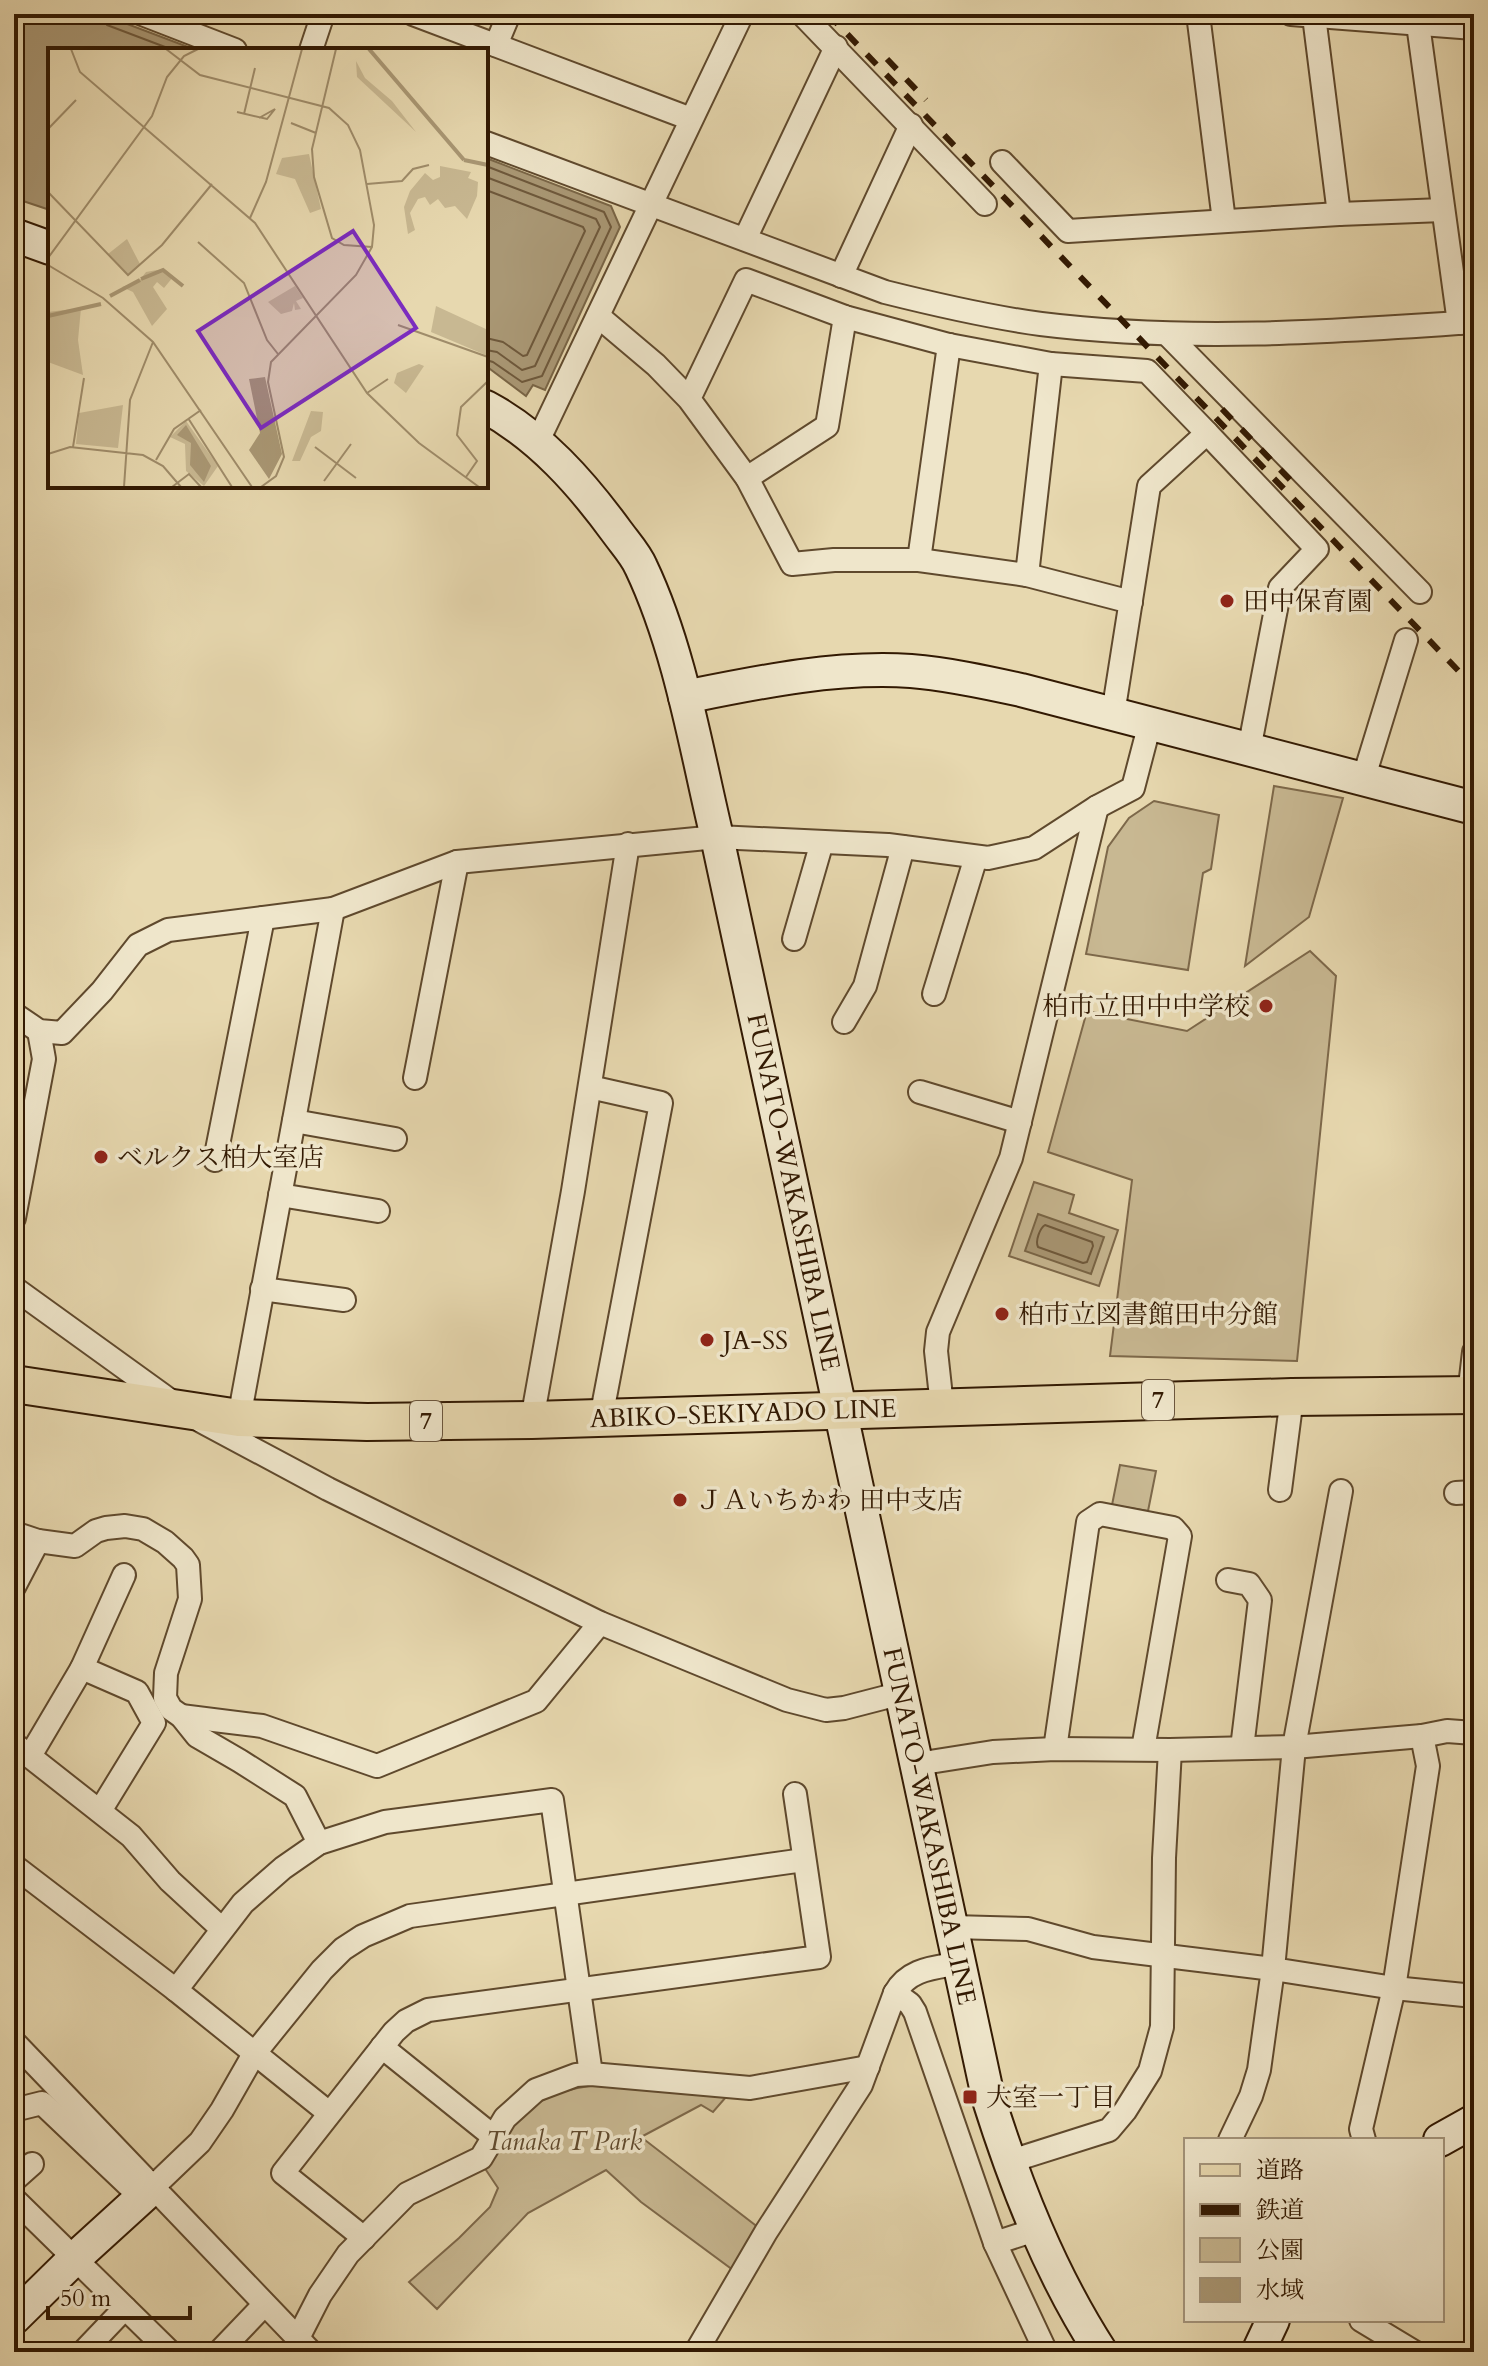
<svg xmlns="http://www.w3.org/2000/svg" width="1488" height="2366" viewBox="0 0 1488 2366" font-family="Cardo,'Noto Serif JP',serif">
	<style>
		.green { fill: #c8b892; stroke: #7d684a; stroke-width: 2 }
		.water { fill: #a99774; stroke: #796546; stroke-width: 2 }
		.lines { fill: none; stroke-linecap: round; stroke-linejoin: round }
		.shore { stroke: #6e583b; stroke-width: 2 }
		.street-casing { stroke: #5f492d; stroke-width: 26 }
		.secondary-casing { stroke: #321902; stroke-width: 36 }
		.primary-casing { stroke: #321902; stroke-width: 40 }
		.street { stroke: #efe6cb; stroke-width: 22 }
		.secondary { stroke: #efe6cb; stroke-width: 32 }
		.primary { stroke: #e7d8af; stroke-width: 36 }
		.rail { stroke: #321902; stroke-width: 6; stroke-dasharray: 14 14; stroke-linecap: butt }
		.poi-dot { fill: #8f2418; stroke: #efe6cb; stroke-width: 3 }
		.labels { text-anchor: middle; stroke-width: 7; stroke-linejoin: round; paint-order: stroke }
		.shield { fill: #efe6cb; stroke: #6b563e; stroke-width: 2 }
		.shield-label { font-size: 24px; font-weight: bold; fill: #321902 }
		.poi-label { font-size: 26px; fill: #321902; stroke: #efe6cb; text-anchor: start }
		.street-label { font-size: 26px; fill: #321902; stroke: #efe6cb }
		.park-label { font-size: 26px; font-style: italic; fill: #5f492d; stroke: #efe6cb }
		.inset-river { fill: none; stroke: #a99774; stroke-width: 4 }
		.inset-road { fill: none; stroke: #9f8c6a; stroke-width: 2 }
		.view { fill: #7b2cbf; fill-opacity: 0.15; stroke: #7b2cbf; stroke-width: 4 }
		.inset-edge { fill: none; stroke: #321902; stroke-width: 4 }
	</style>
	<rect width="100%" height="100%" fill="#e7d8af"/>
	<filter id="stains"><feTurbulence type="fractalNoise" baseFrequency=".0025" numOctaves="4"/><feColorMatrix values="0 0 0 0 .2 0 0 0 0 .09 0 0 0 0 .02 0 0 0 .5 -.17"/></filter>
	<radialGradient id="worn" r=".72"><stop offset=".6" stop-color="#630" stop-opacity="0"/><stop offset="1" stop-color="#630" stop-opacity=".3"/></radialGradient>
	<!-- green -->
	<g class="green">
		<path d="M1274,786L1343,798L1309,917L1245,966Z"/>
		<path d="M1154,801L1219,815L1211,869L1203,873L1188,970L1086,954L1108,847L1129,818Z"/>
		<path d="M1310,951L1336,976L1297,1361L1110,1356L1132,1180L1048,1152L1087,1011L1187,1031Z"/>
		<path d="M1034,1182L1074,1195L1069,1213L1118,1230L1099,1286L1009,1256Z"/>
		<path d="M1120,1465L1156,1471L1148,1511L1112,1505Z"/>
		<path d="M597,2085L726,2097L713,2112L701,2105L641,2137L759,2228L733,2270L641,2202L606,2170L528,2213L437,2309L409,2282L459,2238L490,2207L498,2188L484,2167C516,2116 534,2092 597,2085Z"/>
	</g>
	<!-- water -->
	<g class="water">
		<path d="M14,14H101L196,50H50V210L14,198Z"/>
		<path d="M486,158L611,206L620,227L545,390L533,385L526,396L486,366Z"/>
		<path d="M1038,1214L1104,1237L1091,1274L1025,1251Z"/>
	</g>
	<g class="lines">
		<!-- shore -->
		<g class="shore">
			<path d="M102,14L103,20L107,25L173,50"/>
			<path d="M486,166L604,212L611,227L542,376L522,382L493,362L486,360"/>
			<path d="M486,177L596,219L600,227L535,366L522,370L497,352L486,350"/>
			<path d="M486,190L583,227L585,231L527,355L523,356L503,342L486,338"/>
			<path d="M1045,1225L1092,1242L1093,1246L1087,1262L1083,1263L1038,1247C1035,1241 1040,1228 1045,1225Z"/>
		</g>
		<!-- street casing -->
		<g class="street-casing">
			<g id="street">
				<path d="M142,14L235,50"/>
				<path d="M413,14L691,119"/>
				<path d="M802,14L985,204"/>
				<path d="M1198,14L1224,221"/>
				<path d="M1291,14L1474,28"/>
				<path d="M1314,16L1339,214"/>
				<path d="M1418,24L1459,323"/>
				<path d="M496,45L509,14"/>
				<path d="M311,50L323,14"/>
				<path d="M486,143L885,292C937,305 988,317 1041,324C1185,342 1330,332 1474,322"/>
				<path d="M1002,162L1068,231L1339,214L1443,210"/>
				<path d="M745,239L836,47"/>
				<path d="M841,276L911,125"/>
				<path d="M598,316L656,365L689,399L747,478L792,564L834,560H919L1027,575L1051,364L949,345L845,317L746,280L689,399"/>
				<path d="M1167,334L1420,592"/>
				<path d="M1051,364L1147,371L1207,433L1149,486L1113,714"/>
				<path d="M1207,433L1317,549L1280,588L1249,750"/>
				<path d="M537,443L742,14"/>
				<path d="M747,478L827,426L845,317"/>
				<path d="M919,560L949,345"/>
				<path d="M1027,575L1131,602"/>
				<path d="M1363,780L1406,640"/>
				<path d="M794,939L822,842"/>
				<path d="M934,994L976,857"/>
				<path d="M14,1014L39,1031L62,1033L102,991L138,945L168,930L333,909L457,862L717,837L888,845L988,858L1034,848L1097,807L1133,788L1150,723"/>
				<path d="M844,1022L865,986L903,847"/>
				<path d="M415,1078L457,862"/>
				<path d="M590,1087L661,1103L601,1418"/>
				<path d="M920,1092L1020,1122"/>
				<path d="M294,1121L395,1139"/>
				<path d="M215,1160L263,918"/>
				<path d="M280,1195L378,1211"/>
				<path d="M14,1218L44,1059L39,1031"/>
				<path d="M14,1288L172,1402"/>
				<path d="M262,1289L344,1300"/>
				<path d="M1469,1395L1474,1352"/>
				<path d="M942,1406L936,1351L938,1332L1011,1158L1097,807"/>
				<path d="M239,1418L333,909"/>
				<path d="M532,1420L573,1191L628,844"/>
				<path d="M201,1421L328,1489L600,1623L787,1700L826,1710L844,1708L902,1693"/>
				<path d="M1280,1490L1292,1397"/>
				<path d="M1341,1491L1294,1747L1273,1969L1394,1988L1474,1996"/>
				<path d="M1456,1493L1474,1492"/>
				<path d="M14,1533L38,1541L14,1587"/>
				<path d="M38,1541L75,1546L96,1531L106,1528L125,1526L143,1529L165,1542L183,1558L188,1565L190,1599L166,1673L165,1698L171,1709L181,1716L197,1736L240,1761L295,1796L319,1843"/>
				<path d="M1228,1580L1249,1584L1260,1600L1242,1748"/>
				<path d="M82,1668L137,1692L154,1723L100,1811"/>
				<path d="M181,1716L262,1726L377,1766L536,1701L600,1623"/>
				<path d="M14,1744L131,1836L170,1881L222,1929"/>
				<path d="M1055,1749L1088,1522L1100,1514L1173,1528L1180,1536L1143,1749"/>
				<path d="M30,1756L82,1668L124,1575"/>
				<path d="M917,1764L993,1752L1055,1749L1170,1750L1294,1747L1422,1736L1447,1731L1474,1733"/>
				<path d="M14,1866L176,1990L329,2113"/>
				<path d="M952,1927L1028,1929L1093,1947L1273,1969L1259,2070L1251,2096L1230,2140"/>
				<path d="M176,1990L243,1903L283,1868L319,1843L385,1822L552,1800L591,2074"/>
				<path d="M895,1993L910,2004L915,2012L995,2243L1046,2352"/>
				<path d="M14,2042L311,2352"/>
				<path d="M382,2047L494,2137"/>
				<path d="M14,2113L18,2109L42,2103L142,2198"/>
				<path d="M1364,2140L1361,2129L1394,1988L1428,1766L1422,1736"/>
				<path d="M1008,2162L1109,2130L1125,2111L1150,2071L1162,2027L1164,1858L1170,1750"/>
				<path d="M14,2180L32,2164"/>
				<path d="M152,2188L200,2142L222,2110L254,2054L322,1970L343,1949L363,1936L410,1916L804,1860"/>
				<path d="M14,2199L170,2352"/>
				<path d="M364,2238L283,2173L394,2032L406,2021L428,2010L819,1957L795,1794"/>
				<path d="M995,2243L1035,2230"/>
				<path d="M1361,2320L1414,2352"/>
				<path d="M298,2338L320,2295L348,2254L407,2194L481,2158L505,2118L536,2090L576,2075L591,2074L750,2088L868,2067"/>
				<path d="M83,2352L125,2308"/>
				<path d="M219,2352L264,2305"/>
				<path d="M696,2352L766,2232L861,2085L895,1993C909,1968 935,1968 960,1963"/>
			</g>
		</g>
		<!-- secondary casing -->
		<g class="secondary-casing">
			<g id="secondary">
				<path d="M14,235L50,248"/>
				<path d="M486,407C540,436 582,484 617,532C625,543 636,555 641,567C680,649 696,749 717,837L988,2097C1016,2186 1050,2273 1101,2352"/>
				<path d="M685,697C759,682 835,666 911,671C948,674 985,682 1021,690L1474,808"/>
				<path d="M1440,2140L1474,2121"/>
				<path d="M14,2318L74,2259L152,2188"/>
				<path d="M1258,2352L1273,2320"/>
			</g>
		</g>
		<!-- primary casing -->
		<g class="primary-casing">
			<path id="primary" d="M14,1384L239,1418L367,1422L532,1420L1292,1397L1474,1395"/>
		</g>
		<!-- street -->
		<use href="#street" class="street"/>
		<!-- secondary -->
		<use href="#secondary" class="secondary"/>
		<!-- primary -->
		<use href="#primary" class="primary"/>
		<!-- rail -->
		<g class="rail">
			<path d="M828,14L1474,687"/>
			<path d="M887,59L926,100"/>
			<path d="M1222,409L1297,487"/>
		</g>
	</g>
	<!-- markers -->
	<g class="poi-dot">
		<circle cx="1227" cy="601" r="8"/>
		<circle cx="1266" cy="1006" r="8"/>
		<circle cx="101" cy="1157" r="8"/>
		<circle cx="1002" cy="1314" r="8"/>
		<circle cx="707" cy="1340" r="8"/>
		<circle cx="680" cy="1500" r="8"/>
		<rect x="962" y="2089" width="16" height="16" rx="4"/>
	</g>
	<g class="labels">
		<!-- shield labels -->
		<g class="shield">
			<rect x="1142" y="1380" width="32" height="40" rx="6"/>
			<rect x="410" y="1401" width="32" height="40" rx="6"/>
		</g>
		<g class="shield-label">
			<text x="1158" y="1408">7</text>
			<text x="426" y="1429">7</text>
		</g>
		<!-- poi labels -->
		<g class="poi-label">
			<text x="1243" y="610">田中保育園</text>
			<text x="1250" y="1015" text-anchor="end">柏市立田中中学校</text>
			<text x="117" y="1166">ベルクス柏大室店</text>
			<text x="1018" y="1323">柏市立図書館田中分館</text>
			<text x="723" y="1349">JA-SS</text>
			<text x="696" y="1509">ＪＡいちかわ 田中支店</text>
			<text x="986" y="2106">大室一丁目</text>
		</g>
		<!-- street labels -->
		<g class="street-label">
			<text transform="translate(794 1192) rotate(78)" y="9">FUNATO-WAKASHIBA LINE</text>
			<text transform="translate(743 1413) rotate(-2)" y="9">ABIKO-SEKIYADO LINE</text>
			<text transform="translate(930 1826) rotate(78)" y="9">FUNATO-WAKASHIBA LINE</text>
		</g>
		<!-- park labels -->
		<g class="park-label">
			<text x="564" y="2150">Tanaka T Park</text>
		</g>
	</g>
	<!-- overview -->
	<g transform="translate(48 48)">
		<rect width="440" height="440" fill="#e7d8af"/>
		<path d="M308,13L317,30L344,53L368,84L309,29ZM261,106L273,161L262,165L247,131L228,126L234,110ZM392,118L423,124L420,130L430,134L429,148L419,171L407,158L397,160L390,151L382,157L377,149L370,151L362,165L367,182L360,186L356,159L362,143L377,125L385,132L392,129ZM79,191L92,216L80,226L60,206ZM115,221L125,229L116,240L109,234L105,239L119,261L104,278L85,244L74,239L91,233L98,224ZM247,238L255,250L248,253L253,261L247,262L246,255L244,263L233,266L220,254ZM388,258L440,282V308L383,284ZM33,260L30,292L35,327L0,314V264ZM371,316L376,318L358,345L346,335L349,325ZM75,357L70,400L28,396L31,365ZM263,363L275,364L273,383L263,389L252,413H244ZM138,373L170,418L156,438L138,423L137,396L122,389Z" fill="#c8b892"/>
		<path d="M217,329L234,406L221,431L201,402L212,385L201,331ZM138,377L163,418L156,434L142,417L143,395L129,387Z" fill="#a99774"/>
		<path class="inset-river" d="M321,1L416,112M416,112L440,117M93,231L115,222L135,238M62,248L92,232M0,268L53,256"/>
		<path class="inset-road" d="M23,1L32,24L207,175L319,345L371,395L431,439M118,1L152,27L281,60L300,77L312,102L326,177L324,199L308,227L223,314L220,334L236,409L228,428L213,439M288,1L264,101L266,129L284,190L296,197L324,199M189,64L219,71L227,61L211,70M196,66L207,20M243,75L268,85M0,81L28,52M319,136L354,133L365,121L381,117M0,144L80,227L114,197L164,136M202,170L218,134L254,1M150,194L196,235L219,292L230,306M0,210L104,68L119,29L136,8L150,1M0,217L55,250L105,294L204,439M350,277L440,309M319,345L340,331M140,370L184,439M25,399L36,330M267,399L308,430M0,406L22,399L95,407L115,418L133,439M108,412L126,381L153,362M418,429L429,413L409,387L413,359L440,333M276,433L303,396M76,439L82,352L105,294M124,439L141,426L153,439"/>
		<path class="view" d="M305,183L368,280L213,380L150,283Z"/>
		<rect width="440" height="440" class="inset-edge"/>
	</g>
	<!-- margin -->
	<rect width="1488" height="2366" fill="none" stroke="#e7d8af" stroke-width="48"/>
	<rect x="16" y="16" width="1456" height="2334" fill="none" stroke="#321902" stroke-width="4"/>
	<rect x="24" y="24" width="1440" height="2318" fill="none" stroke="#321902" stroke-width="2"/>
	<!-- legend -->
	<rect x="1184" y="2138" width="260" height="184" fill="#efe6cb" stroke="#a3947b" stroke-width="2"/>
	<rect x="1200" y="2164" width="40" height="12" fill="#e7d8af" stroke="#a3947b" stroke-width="2"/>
	<text x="1256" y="2178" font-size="24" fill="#321902">道路</text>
	<rect x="1200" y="2204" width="40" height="12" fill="#321902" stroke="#a3947b" stroke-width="2"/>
	<text x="1256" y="2218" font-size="24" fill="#321902">鉄道</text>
	<rect x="1200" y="2238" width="40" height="24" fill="#c8b892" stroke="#a3947b" stroke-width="2"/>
	<text x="1256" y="2258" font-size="24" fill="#321902">公園</text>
	<rect x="1200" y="2278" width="40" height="24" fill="#a99774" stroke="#a3947b" stroke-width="2"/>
	<text x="1256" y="2298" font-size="24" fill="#321902">水域</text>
	<!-- scale -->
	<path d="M48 2306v12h142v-12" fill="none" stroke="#321902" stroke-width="4"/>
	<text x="60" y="2306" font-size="24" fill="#321902" stroke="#efe6cb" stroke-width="6" paint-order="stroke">50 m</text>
	<rect width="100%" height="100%" filter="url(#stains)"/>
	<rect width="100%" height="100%" fill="url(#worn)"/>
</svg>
